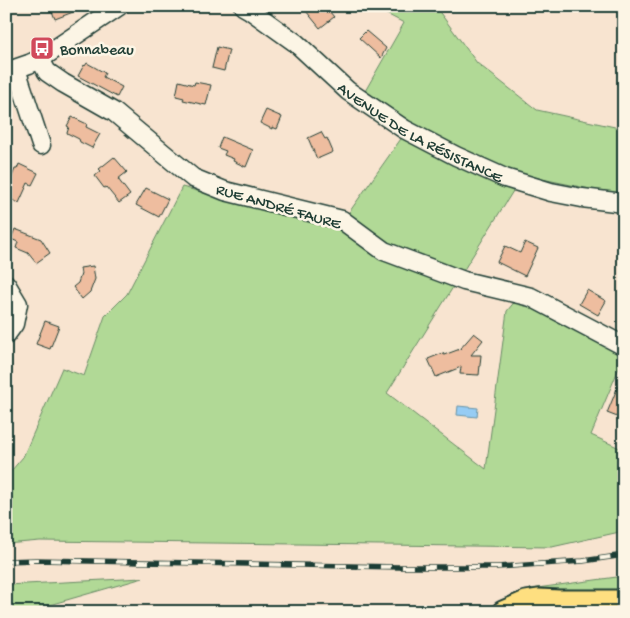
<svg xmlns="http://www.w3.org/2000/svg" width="630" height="618" viewBox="0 0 630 618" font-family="'Gochi Hand',sans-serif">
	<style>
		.green { fill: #b1d996; stroke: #688b65 }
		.water { fill: #96ccf4; stroke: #6693a7 }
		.building { fill: #eebd9f; stroke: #1f3d34 }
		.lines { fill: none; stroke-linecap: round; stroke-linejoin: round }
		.minor-casing { stroke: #1f3d34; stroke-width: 21 }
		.major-casing { stroke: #1f3d34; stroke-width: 25 }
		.minor { stroke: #fcf5e5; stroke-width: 18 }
		.major { stroke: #fedf80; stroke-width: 21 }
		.rail-casing { stroke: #1f3d34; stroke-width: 5.5 }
		.rail { stroke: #fcf5e5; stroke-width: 4; stroke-dasharray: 11; stroke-linecap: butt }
		.labels { text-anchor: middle; stroke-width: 5; stroke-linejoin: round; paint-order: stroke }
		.poi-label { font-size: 16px; fill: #1f3d34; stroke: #fcf5e5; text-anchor: start }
		.street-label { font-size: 16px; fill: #1f3d34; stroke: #fcf5e5 }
	</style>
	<rect width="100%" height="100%" fill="#f8e4d0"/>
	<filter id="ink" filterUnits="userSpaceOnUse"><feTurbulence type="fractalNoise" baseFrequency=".02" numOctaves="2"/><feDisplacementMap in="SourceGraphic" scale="10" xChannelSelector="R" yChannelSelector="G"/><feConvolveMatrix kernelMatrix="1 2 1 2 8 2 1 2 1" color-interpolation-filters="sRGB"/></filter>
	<g filter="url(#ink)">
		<!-- green -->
		<g class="green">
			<path d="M371,6H435L477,63L537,110L624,129V196L523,175L387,393L486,469L507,311L516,300L624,356L591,435L624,450V531L552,547L40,541L6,544V477L23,457L62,368L84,376L105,316L127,294L182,187L338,228L410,126L364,93L404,23Z"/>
			<path d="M624,576V590L530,589Z"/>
			<path d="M143,578L25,612H6V585Z"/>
		</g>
		<!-- water -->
		<path class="water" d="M458,406L478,408L477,417L457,415Z"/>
		<!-- building -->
		<g class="building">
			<path d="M50,6H86V7L55,19Z"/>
			<path d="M312,6H325L334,17L320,28L306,11Z"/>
			<path d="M366,31L386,48L381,58L359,38Z"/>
			<path d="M217,47L229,50L224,71L212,68Z"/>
			<path d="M87,63L105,73L103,77L122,87L117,97L78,76L84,65L85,66Z"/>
			<path d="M179,81L194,85L195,82L211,85L206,105L183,100L184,98L176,96Z"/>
			<path d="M266,110L282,117L277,129L272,127V129L260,123Z"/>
			<path d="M72,117L87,124L86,127L100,134L92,148L80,142L79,139L67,133L69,127L67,126Z"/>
			<path d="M321,132L325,139L327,138L333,152L317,159L308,138Z"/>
			<path d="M222,137L253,150L246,167L233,161L234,159L224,155L226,151L218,148Z"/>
			<path d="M114,157L127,172L118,179L130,195L119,203L106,187L104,188L95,176L101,171L99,169Z"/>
			<path d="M19,164L38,173L32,185L28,183L19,203L6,197V176L11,179L15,169H17Z"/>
			<path d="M146,188L168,199L159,217L136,205Z"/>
			<path d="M15,229L41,239L50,253L36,263L28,253L16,248L18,242L11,239Z"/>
			<path d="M525,242L538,248L525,276L497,262L505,246L520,253Z"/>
			<path d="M93,266L95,279L90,292L82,299L73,287L78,283L81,274L80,268Z"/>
			<path d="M587,290L606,301L598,315L579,304Z"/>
			<path d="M45,321L59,326L50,349L36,344Z"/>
			<path d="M474,333L483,340L471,355H481L479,375L460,374L461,367L436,377L428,359L443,353L444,355L460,349Z"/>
			<path d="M623,374L624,410L620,418L607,413Z"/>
		</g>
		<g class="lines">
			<!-- minor casing -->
			<g class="minor-casing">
				<g id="minor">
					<path id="s1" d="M243,6L250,10L296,43L348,91L404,129L456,156L505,178L551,192L582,198L624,203"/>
					<path d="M40,59L47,72L63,83L114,112L193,178L225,191L342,220L384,251L464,281L531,297L624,346"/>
					<path d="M16,69L41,145"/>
					<path d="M6,72L29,64L40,59L119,6"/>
					<path d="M6,284L18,304L14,324L6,335"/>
				</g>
			</g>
			<!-- major casing -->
			<g class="major-casing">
				<path id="major" d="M503,612L526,602L539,600L559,601H624"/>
			</g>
			<!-- minor -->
			<use href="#minor" class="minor"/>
			<!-- major -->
			<use href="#major" class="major"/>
			<!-- rail casing -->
			<g class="rail-casing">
				<path id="rail" d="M6,561L36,560L399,567H497L583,561L624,555"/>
			</g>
			<!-- rail -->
			<use href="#rail" class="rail"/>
		</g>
	</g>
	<!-- icons -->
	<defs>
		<g id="bus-square" transform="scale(1.25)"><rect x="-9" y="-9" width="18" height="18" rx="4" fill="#d1495b" stroke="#fcf5e5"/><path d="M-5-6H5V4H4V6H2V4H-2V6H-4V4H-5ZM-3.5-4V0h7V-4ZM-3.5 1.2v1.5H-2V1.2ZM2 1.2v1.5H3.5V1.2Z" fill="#fff"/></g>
	</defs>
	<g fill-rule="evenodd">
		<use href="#bus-square" x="42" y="48"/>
	</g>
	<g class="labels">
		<!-- poi labels -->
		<g class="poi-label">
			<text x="60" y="54">Bonnabeau</text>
		</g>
		<!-- street labels -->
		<g class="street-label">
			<text dy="6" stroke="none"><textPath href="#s1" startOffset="219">AVENUE DE LA RÉSISTANCE</textPath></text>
			<text transform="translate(279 205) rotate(16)" y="6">RUE ANDRÉ FAURE</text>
		</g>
	</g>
	<!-- margin -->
	<rect width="630" height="618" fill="none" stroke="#fcf5e5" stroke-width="25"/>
	<rect x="12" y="12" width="605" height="593" fill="none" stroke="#1f3d34" stroke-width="2" filter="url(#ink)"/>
</svg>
